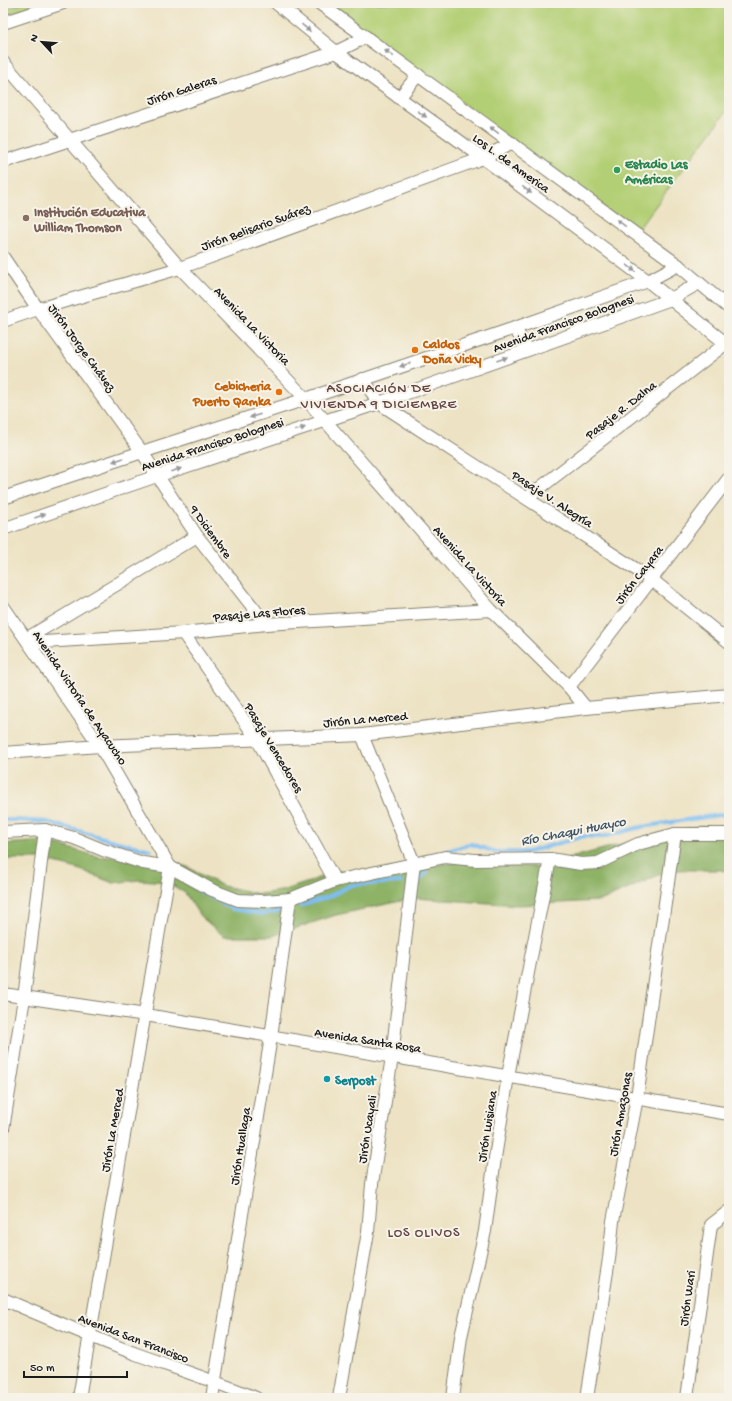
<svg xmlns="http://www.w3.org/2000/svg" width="732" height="1401" viewBox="0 0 732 1401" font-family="'Gochi Hand',sans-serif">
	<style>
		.green { fill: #b3cf75; stroke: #687648 }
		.forest { fill: #8eb266; stroke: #556741 }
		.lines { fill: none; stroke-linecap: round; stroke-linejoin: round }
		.stream { stroke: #7dbef2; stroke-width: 4 }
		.minor-casing { stroke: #848070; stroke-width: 14 }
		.minor { stroke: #fff; stroke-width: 12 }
		.oneway { fill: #999 }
		.leisure-dot { fill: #2e9e5b; stroke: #f7f3e8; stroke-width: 1.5 }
		.education-dot { fill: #8d6e63; stroke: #f7f3e8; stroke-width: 1.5 }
		.food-dot { fill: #e8710a; stroke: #f7f3e8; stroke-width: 1.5 }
		.culture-dot { fill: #0f9aa8; stroke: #f7f3e8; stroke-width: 1.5 }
		.labels { text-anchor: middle; stroke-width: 4; stroke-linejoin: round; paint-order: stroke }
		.street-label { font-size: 13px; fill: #1c1c1c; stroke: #f7f3e8 }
		.leisure-label { font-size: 13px; font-weight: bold; fill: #27864d; stroke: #f7f3e8; text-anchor: start }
		.education-label { font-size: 13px; font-weight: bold; fill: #785e54; stroke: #f7f3e8; text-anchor: start }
		.food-label { font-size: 13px; font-weight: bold; fill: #c56008; stroke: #f7f3e8; text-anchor: start }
		.culture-label { font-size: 13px; font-weight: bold; fill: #0d838f; stroke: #f7f3e8; text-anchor: start }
		.neighbourhood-label { font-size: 14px; letter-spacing: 1px; fill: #644644; stroke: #f7f3e8 }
		.water-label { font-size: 14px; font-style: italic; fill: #3e5567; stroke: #f7f3e8 }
	</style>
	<rect width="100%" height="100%" fill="#f7f3e8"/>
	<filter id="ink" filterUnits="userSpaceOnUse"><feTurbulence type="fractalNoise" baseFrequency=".025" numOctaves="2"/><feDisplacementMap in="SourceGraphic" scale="8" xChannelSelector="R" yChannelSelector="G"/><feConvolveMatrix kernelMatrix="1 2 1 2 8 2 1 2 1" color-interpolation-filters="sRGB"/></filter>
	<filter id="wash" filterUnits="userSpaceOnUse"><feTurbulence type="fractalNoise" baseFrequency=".012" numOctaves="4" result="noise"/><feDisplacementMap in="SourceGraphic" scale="16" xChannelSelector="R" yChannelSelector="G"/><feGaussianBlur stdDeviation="0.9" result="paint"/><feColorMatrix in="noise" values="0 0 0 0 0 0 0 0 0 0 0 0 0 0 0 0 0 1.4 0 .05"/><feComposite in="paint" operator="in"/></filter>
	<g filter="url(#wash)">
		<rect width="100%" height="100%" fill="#ede3c4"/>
		<!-- green -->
		<g class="green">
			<path d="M25,3H41L3,16V10Z"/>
			<path d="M327,3H729V108L636,232Z"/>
		</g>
		<!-- forest -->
		<path class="forest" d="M698,826H729V872L721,870H669L626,890L600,901L519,905L415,898L336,915L272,936H224L200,916L185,893L167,882L139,880L113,883L78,869L39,859H10L3,861V844L45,841L99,857L142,856L164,860L188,867L200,874L223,886L259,894L281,891L309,882L334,871L356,872L464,862L536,867L663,833Z"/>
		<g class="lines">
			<!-- stream -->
			<g class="stream">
				<path d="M3,820H17L47,822L114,841L151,850"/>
				<path d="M447,851L471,844L496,852H528L584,836L602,837L641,827L725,814H729"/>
				<path d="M420,879L427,872"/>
				<path d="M198,890L233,909L263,914L284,910"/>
				<path d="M300,906L328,897L351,885L401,882"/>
			</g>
		</g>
	</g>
	<g filter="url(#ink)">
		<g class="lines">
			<!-- minor casing -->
			<g class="minor-casing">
				<g id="minor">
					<path d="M276,3L336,52L483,158L648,281L729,346"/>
					<path d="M319,3L678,265L729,308"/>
					<path d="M3,23L63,3"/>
					<path d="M3,62L180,268L306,399L491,610L569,687L586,708"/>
					<path d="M399,98L418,75"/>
					<path d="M3,162L336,52L366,37"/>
					<path d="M3,257L38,309L142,452L197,536L266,624"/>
					<path d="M3,321L38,309L180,268L483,158L512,143"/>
					<path d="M515,328L527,350"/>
					<path d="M363,379L379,403L651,579L729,642"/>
					<path d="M3,498L142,452L306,399L515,328L648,281L678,265"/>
					<path d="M527,498L729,341"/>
					<path d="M3,529L157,476L379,403L671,299L699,283"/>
					<path d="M3,606L100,746L170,867L79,1398"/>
					<path d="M183,633L257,739L335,881"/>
					<path d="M26,639L197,536"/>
					<path d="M29,643L183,633L266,624L491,610"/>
					<path d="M569,687L729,478"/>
					<path d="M3,753L100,746L362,735L586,708L729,695"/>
					<path d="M3,832L45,830L74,838L103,850L143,863L170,867L212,890L238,900L264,901L290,899L335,881L445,857L475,860L550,859L581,864L598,863L638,844L675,834H729"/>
					<path d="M3,994L146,1015L729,1114"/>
					<path d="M3,1129L24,998L45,830"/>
					<path d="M3,1299C48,1318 93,1338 139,1355C178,1369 218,1382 256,1398"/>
					<path d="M212,1398L271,1037L290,899"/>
					<path d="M339,1398L368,1232L372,1184L392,1057L414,863L362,735"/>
					<path d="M453,1398L461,1337L485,1231L495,1158L508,1076L550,859"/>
					<path d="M587,1398L609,1259L613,1221L637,1098L675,834"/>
					<path d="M687,1398L711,1225L729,1211"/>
				</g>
			</g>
			<!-- minor -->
			<use href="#minor" class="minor"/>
		</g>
		<!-- one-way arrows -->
		<defs><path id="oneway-solid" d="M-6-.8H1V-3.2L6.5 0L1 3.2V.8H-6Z"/></defs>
		<g class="oneway">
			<use href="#oneway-solid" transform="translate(306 28) rotate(40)"/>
			<use href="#oneway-solid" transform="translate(389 53) rotate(-144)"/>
			<use href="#oneway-solid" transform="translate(422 114) rotate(35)"/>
			<use href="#oneway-solid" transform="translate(494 130) rotate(-144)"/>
			<use href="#oneway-solid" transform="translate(527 190) rotate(37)"/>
			<use href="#oneway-solid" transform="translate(621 223) rotate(-144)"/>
			<use href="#oneway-solid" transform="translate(631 268) rotate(37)"/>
			<use href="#oneway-solid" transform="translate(502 359) rotate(-20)"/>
			<use href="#oneway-solid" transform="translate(405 365) rotate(161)"/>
			<use href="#oneway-solid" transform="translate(255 416) rotate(162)"/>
			<use href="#oneway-solid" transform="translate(300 429) rotate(-18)"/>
			<use href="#oneway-solid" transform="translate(118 460) rotate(161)"/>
			<use href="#oneway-solid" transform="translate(176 470) rotate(-18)"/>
			<use href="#oneway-solid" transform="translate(40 516) rotate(-19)"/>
		</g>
	</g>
	<!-- markers -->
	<circle class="leisure-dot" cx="617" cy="170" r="4"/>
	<circle class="education-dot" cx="26" cy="218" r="4"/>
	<g class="food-dot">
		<circle cx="415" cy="350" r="4"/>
		<circle cx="279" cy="392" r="4"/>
	</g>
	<circle class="culture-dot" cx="327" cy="1079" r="4"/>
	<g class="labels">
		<!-- street labels -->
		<g class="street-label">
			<text transform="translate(181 89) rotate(-18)" y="5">Jirón Galeras</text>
			<text transform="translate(512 162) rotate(36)" y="5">Los L. de America</text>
			<text transform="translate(255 226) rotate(-20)" y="5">Jirón Belisario Suárez</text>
			<text transform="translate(563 322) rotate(-20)" y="5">Avenida Francisco Bolognesi</text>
			<text transform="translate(253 325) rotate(46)" y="5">Avenida La Victoria</text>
			<text transform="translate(83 347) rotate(54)" y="5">Jirón Jorge Chávez</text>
			<text transform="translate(620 409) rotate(-38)" y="5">Pasaje R. Dalna</text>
			<text transform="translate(212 443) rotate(-18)" y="5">Avenida Francisco Bolognesi</text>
			<text transform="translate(553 498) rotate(33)" y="5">Pasaje V. Alegría</text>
			<text transform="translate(212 531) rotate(54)" y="5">9 Diciembre</text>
			<text transform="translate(471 565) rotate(48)" y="5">Avenida La Victoria</text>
			<text transform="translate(638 574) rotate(-52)" y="5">Jirón Cayara</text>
			<text transform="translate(259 612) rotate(-5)" y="5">Pasaje Las Flores</text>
			<text transform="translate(81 697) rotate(56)" y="5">Avenida Victoria de Ayacucho</text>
			<text transform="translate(365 718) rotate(-5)" y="5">Jirón La Merced</text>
			<text transform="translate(275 747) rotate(59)" y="5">Pasaje Vencedores</text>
			<text transform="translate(368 1039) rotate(9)" y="5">Avenida Santa Rosa</text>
			<text transform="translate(619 1114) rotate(-80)" y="5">Jirón Amazonas</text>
			<text transform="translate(486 1126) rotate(-81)" y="5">Jirón Luisiana</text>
			<text transform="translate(366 1129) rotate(-81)" y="5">Jirón Ucayali</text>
			<text transform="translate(111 1130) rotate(-80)" y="5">Jirón La Merced</text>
			<text transform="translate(239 1146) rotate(-81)" y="5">Jirón Huallaga</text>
			<text transform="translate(686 1298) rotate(-82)" y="5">Jirón Wari</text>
			<text transform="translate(134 1337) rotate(21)" y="5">Avenida San Francisco</text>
		</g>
		<!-- leisure labels -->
		<g class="leisure-label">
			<text x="625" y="168">Estadio Las<tspan x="625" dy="15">Américas</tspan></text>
		</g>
		<!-- education labels -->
		<g class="education-label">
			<text x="34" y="216">Institución Educativa<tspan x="34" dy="15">William Thomson</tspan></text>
		</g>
		<!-- food labels -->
		<g class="food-label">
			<text x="423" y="348">Caldos<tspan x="423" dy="15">Doña Vicky</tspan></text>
			<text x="271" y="390" text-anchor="end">Cebicheria<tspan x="271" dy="15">Puerto Qamka</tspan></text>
		</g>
		<!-- culture labels -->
		<g class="culture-label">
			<text x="335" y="1084">Serpost</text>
		</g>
		<!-- neighbourhood labels -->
		<g class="neighbourhood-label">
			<text x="379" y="392">ASOCIACIÓN DE<tspan x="379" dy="16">VIVIENDA 9 DICIEMBRE</tspan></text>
			<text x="424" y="1236">LOS OLIVOS</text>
		</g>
		<!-- water labels -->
		<g class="water-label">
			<text transform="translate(573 830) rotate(-11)" y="5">Río Chaqui Huayco</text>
		</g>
	</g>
	<!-- margin -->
	<rect width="732" height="1401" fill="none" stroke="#f7f3e8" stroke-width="16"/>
	<!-- north arrow -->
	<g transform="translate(42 42) rotate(296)" stroke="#f7f3e8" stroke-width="3" paint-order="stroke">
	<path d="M0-3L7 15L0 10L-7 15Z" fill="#1c1c1c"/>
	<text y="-6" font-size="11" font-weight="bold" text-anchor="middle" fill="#1c1c1c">N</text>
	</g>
	<!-- scale -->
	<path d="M24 1371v6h103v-6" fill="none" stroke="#1c1c1c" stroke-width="2"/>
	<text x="30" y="1371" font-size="12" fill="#1c1c1c" stroke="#f7f3e8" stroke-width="3" paint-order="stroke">50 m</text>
</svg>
